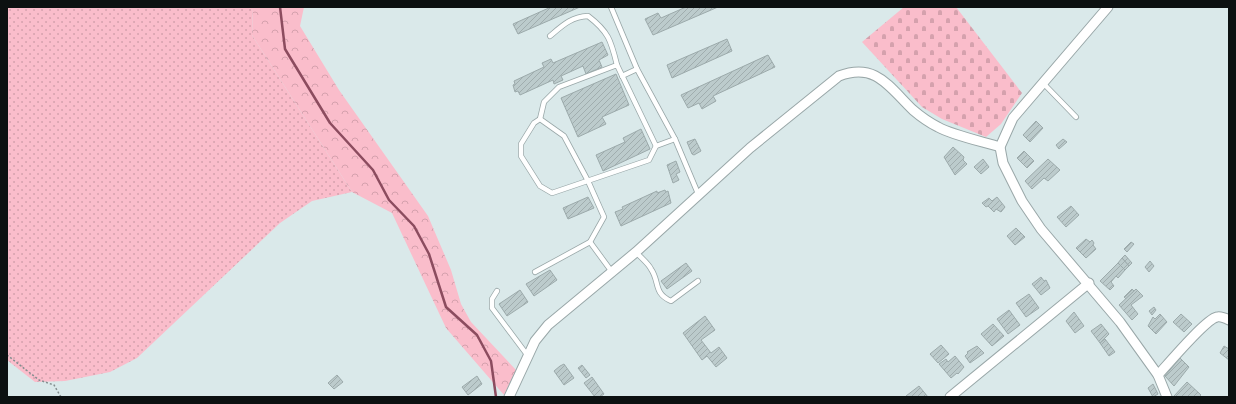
<svg xmlns="http://www.w3.org/2000/svg" width="1236" height="404" viewBox="0 0 1236 404" font-family="Signika,sans-serif">
	<style>
		.grass { fill: url(#grass-dots) }
		.forest { fill: url(#forest-crowns) }
		.cemetery { fill: url(#cemetery-stones) }
		.lines { fill: none; stroke-linecap: round; stroke-linejoin: round }
		.stream { stroke: #8c4c5f; stroke-width: 2.5 }
		.building { fill: url(#building-hatch); stroke: #9caaab }
		.lane-casing { stroke: #99a7a8; stroke-width: 6 }
		.street-casing { stroke: #99a7a8; stroke-width: 11 }
		.path { stroke: #838e8f; stroke-width: 1.5; stroke-dasharray: 2 2; stroke-linecap: butt }
		.lane { stroke: #fff; stroke-width: 4.5 }
		.street { stroke: #fff; stroke-width: 9 }
	</style>
	<defs>
		<pattern id="grass-dots" width="8" height="8" patternUnits="userSpaceOnUse"><rect width="8" height="8" fill="#fabdcb"/><path d="M2 2h.1M6 6h.1" fill="none" stroke="#d5a1ad" stroke-width="1.8" stroke-linecap="round"/></pattern>
		<pattern id="forest-crowns" width="20" height="18" patternUnits="userSpaceOnUse"><rect width="20" height="18" fill="#fabdcb"/><path d="M2 6a3 3 0 1 1 6 0M12 15a3 3 0 1 1 6 0" fill="none" stroke="#d5a1ad"/></pattern>
		<pattern id="cemetery-stones" width="16" height="16" patternUnits="userSpaceOnUse"><rect width="16" height="16" fill="#fabdcb"/><path d="M2 7V4a2 2 0 0 1 4 0v3zM10 15v-3a2 2 0 0 1 4 0v3z" fill="#d5a1ad"/></pattern>
		<pattern id="building-hatch" width="6" height="6" patternUnits="userSpaceOnUse"><rect width="6" height="6" fill="#bccbcc"/><path d="M-1 1l2-2M0 6l6-6M5 7l2-2" fill="none" stroke="#a0adae"/></pattern>
	</defs>
	<rect width="100%" height="100%" fill="#dae9ea"/>
	<!-- grass -->
	<path class="grass" d="M7,7H253L252,35L352,192L312,201L280,223L137,358L110,372L65,381L35,382L7,360Z"/>
	<!-- forest -->
	<path class="forest" d="M253,7H304L300,26L339,90L428,216L451,270L461,304L471,322L516,370L504,395L446,328L392,213L352,192L252,35Z"/>
	<!-- cemetery -->
	<path class="cemetery" d="M904,7H956L1022,93L1001,124L986,137L942,119L922,107L862,42Z"/>
	<g class="lines">
		<!-- stream -->
		<path class="stream" d="M280,7L285,49L330,123L373,170L389,200L414,226L429,254L446,307L477,335L491,361L496,397"/>
	</g>
	<!-- building -->
	<g class="building">
		<path d="M551,7H580L518,34L513,24Z"/>
		<path d="M686,7H718L653,35L645,19L658,13L661,18Z"/>
		<path d="M727,39L732,51L672,78L667,65Z"/>
		<path d="M602,42L608,55L599,60L602,67L586,74L583,66L561,76L563,80L554,84L553,80L520,95L518,91L515,92L513,85L515,84L514,81L544,67L542,63L551,59L553,63Z"/>
		<path d="M768,55L775,67L713,96L716,101L702,109L699,103L688,108L681,95Z"/>
		<path d="M616,74L629,105L602,117L606,124L578,137L561,98Z"/>
		<path d="M1036,121L1043,128L1030,142L1023,135Z"/>
		<path d="M641,129L650,149L603,171L596,155L625,142L623,138Z"/>
		<path d="M695,139L701,151L694,155L692,154L687,142Z"/>
		<path d="M1063,139L1067,142L1059,149L1056,145Z"/>
		<path d="M953,147L964,157L963,160L967,164L955,175L944,157Z"/>
		<path d="M1024,151L1034,161L1027,168L1017,158Z"/>
		<path d="M983,159L989,167L981,174L974,167Z"/>
		<path d="M1048,159L1060,170L1048,181L1044,178L1032,189L1025,181Z"/>
		<path d="M676,161L680,172L676,174L679,180L673,183L667,165Z"/>
		<path d="M665,190L666,192L668,191L671,203L621,226L615,212L623,209L622,207L657,191V193Z"/>
		<path d="M588,197L594,208L568,219L563,208Z"/>
		<path d="M997,197L1005,207L1001,212L996,209L994,212L988,206L986,207L982,203L989,198L992,201Z"/>
		<path d="M1071,206L1079,215L1066,227L1057,217Z"/>
		<path d="M1016,228L1025,237L1015,245L1007,236Z"/>
		<path d="M1086,239L1090,242L1092,240L1094,243L1093,245L1096,249L1086,258L1076,248Z"/>
		<path d="M1131,242L1134,244L1127,252L1124,249Z"/>
		<path d="M1125,255L1132,263L1129,266L1122,258Z"/>
		<path d="M1122,258L1129,266L1125,270L1118,263Z"/>
		<path d="M1150,261L1154,266L1149,272L1145,267Z"/>
		<path d="M686,263L692,271L667,289L661,281Z"/>
		<path d="M1118,263L1125,270L1118,278L1116,276L1111,282L1114,286L1110,290L1100,281Z"/>
		<path d="M550,270L557,280L534,296L526,284Z"/>
		<path d="M1041,277L1044,281L1046,280L1050,288L1041,295L1032,284Z"/>
		<path d="M1132,289L1134,291L1126,299L1124,297Z"/>
		<path d="M1136,289L1143,296L1131,305L1138,314L1132,320L1119,305Z"/>
		<path d="M520,290L528,302L507,316L499,304Z"/>
		<path d="M1029,294L1039,308L1026,317L1016,303Z"/>
		<path d="M1154,307L1156,310L1152,315L1149,311Z"/>
		<path d="M1009,310L1020,325L1008,334L997,319Z"/>
		<path d="M1074,312L1084,326L1075,333L1066,321Z"/>
		<path d="M1160,314L1167,322L1156,334L1148,326L1153,317L1155,319Z"/>
		<path d="M1181,314L1192,324L1184,332L1173,322Z"/>
		<path d="M705,316L715,330L701,340L711,353L719,347L727,358L716,367L707,356L702,360L683,333Z"/>
		<path d="M993,324L1004,336L992,346L981,334Z"/>
		<path d="M1101,324L1109,334L1100,343L1091,331Z"/>
		<path d="M1105,339L1115,352L1109,356L1100,343Z"/>
		<path d="M941,345L949,354L938,363L930,354Z"/>
		<path d="M977,346L984,353L970,363L965,356L968,353L967,352Z"/>
		<path d="M1224,346L1229,349V360L1220,353Z"/>
		<path d="M955,356L964,367L958,374L957,373L951,378L939,364L946,359L948,362Z"/>
		<path d="M1180,358L1189,367L1174,386L1165,376Z"/>
		<path d="M564,364L574,378L564,385L554,371L560,366Z"/>
		<path d="M582,365L590,375L586,378L578,368Z"/>
		<path d="M337,375L343,382L334,389L328,383Z"/>
		<path d="M477,376L482,384L468,395L462,387Z"/>
		<path d="M592,377L604,394L600,397H595L584,383Z"/>
		<path d="M1187,382L1201,395L1199,397H1175L1174,396Z"/>
		<path d="M1153,384L1158,394L1153,397L1148,388Z"/>
		<path d="M919,386L928,397H907L906,396Z"/>
	</g>
	<g class="lines">
		<!-- lane casing -->
		<g class="lane-casing">
			<g id="lane">
				<path d="M611,7L637,69L675,139L699,196"/>
				<path d="M550,36C563,25 571,17 588,16C609,32 611,41 617,65"/>
				<path d="M622,76L637,69"/>
				<path d="M1043,83L1076,117"/>
				<path d="M540,119L544,102L559,87L617,65L656,146"/>
				<path d="M590,242L612,272"/>
				<path d="M636,252C641,258 648,263 651,269C660,282 653,293 671,301L698,281"/>
				<path d="M535,272L590,242L604,217L588,181L564,136L540,119L534,123L521,144V156L540,186L552,193L649,160L656,146L675,139"/>
				<path d="M497,291L492,299V308L528,356"/>
			</g>
		</g>
		<!-- street casing -->
		<g class="street-casing">
			<g id="street">
				<path d="M1108,7L1013,118L1000,147L1003,163L1022,201L1041,229L1120,322L1158,375L1167,397"/>
				<path d="M1158,375C1168,364 1206,319 1217,317C1221,316 1225,318 1229,320"/>
				<path d="M509,397L535,341L548,325L636,252L750,148L839,76C876,62 889,87 913,110C920,116 930,123 938,127C952,135 984,142 1000,147"/>
				<path d="M950,397L1089,283"/>
			</g>
		</g>
		<!-- path -->
		<path class="path" d="M7,355L39,380L54,385L61,397"/>
		<!-- lane -->
		<use href="#lane" class="lane"/>
		<!-- street -->
		<use href="#street" class="street"/>
	</g>
	<!-- border -->
	<rect width="1236" height="404" fill="none" stroke="#0c1111" stroke-width="16"/>
</svg>
